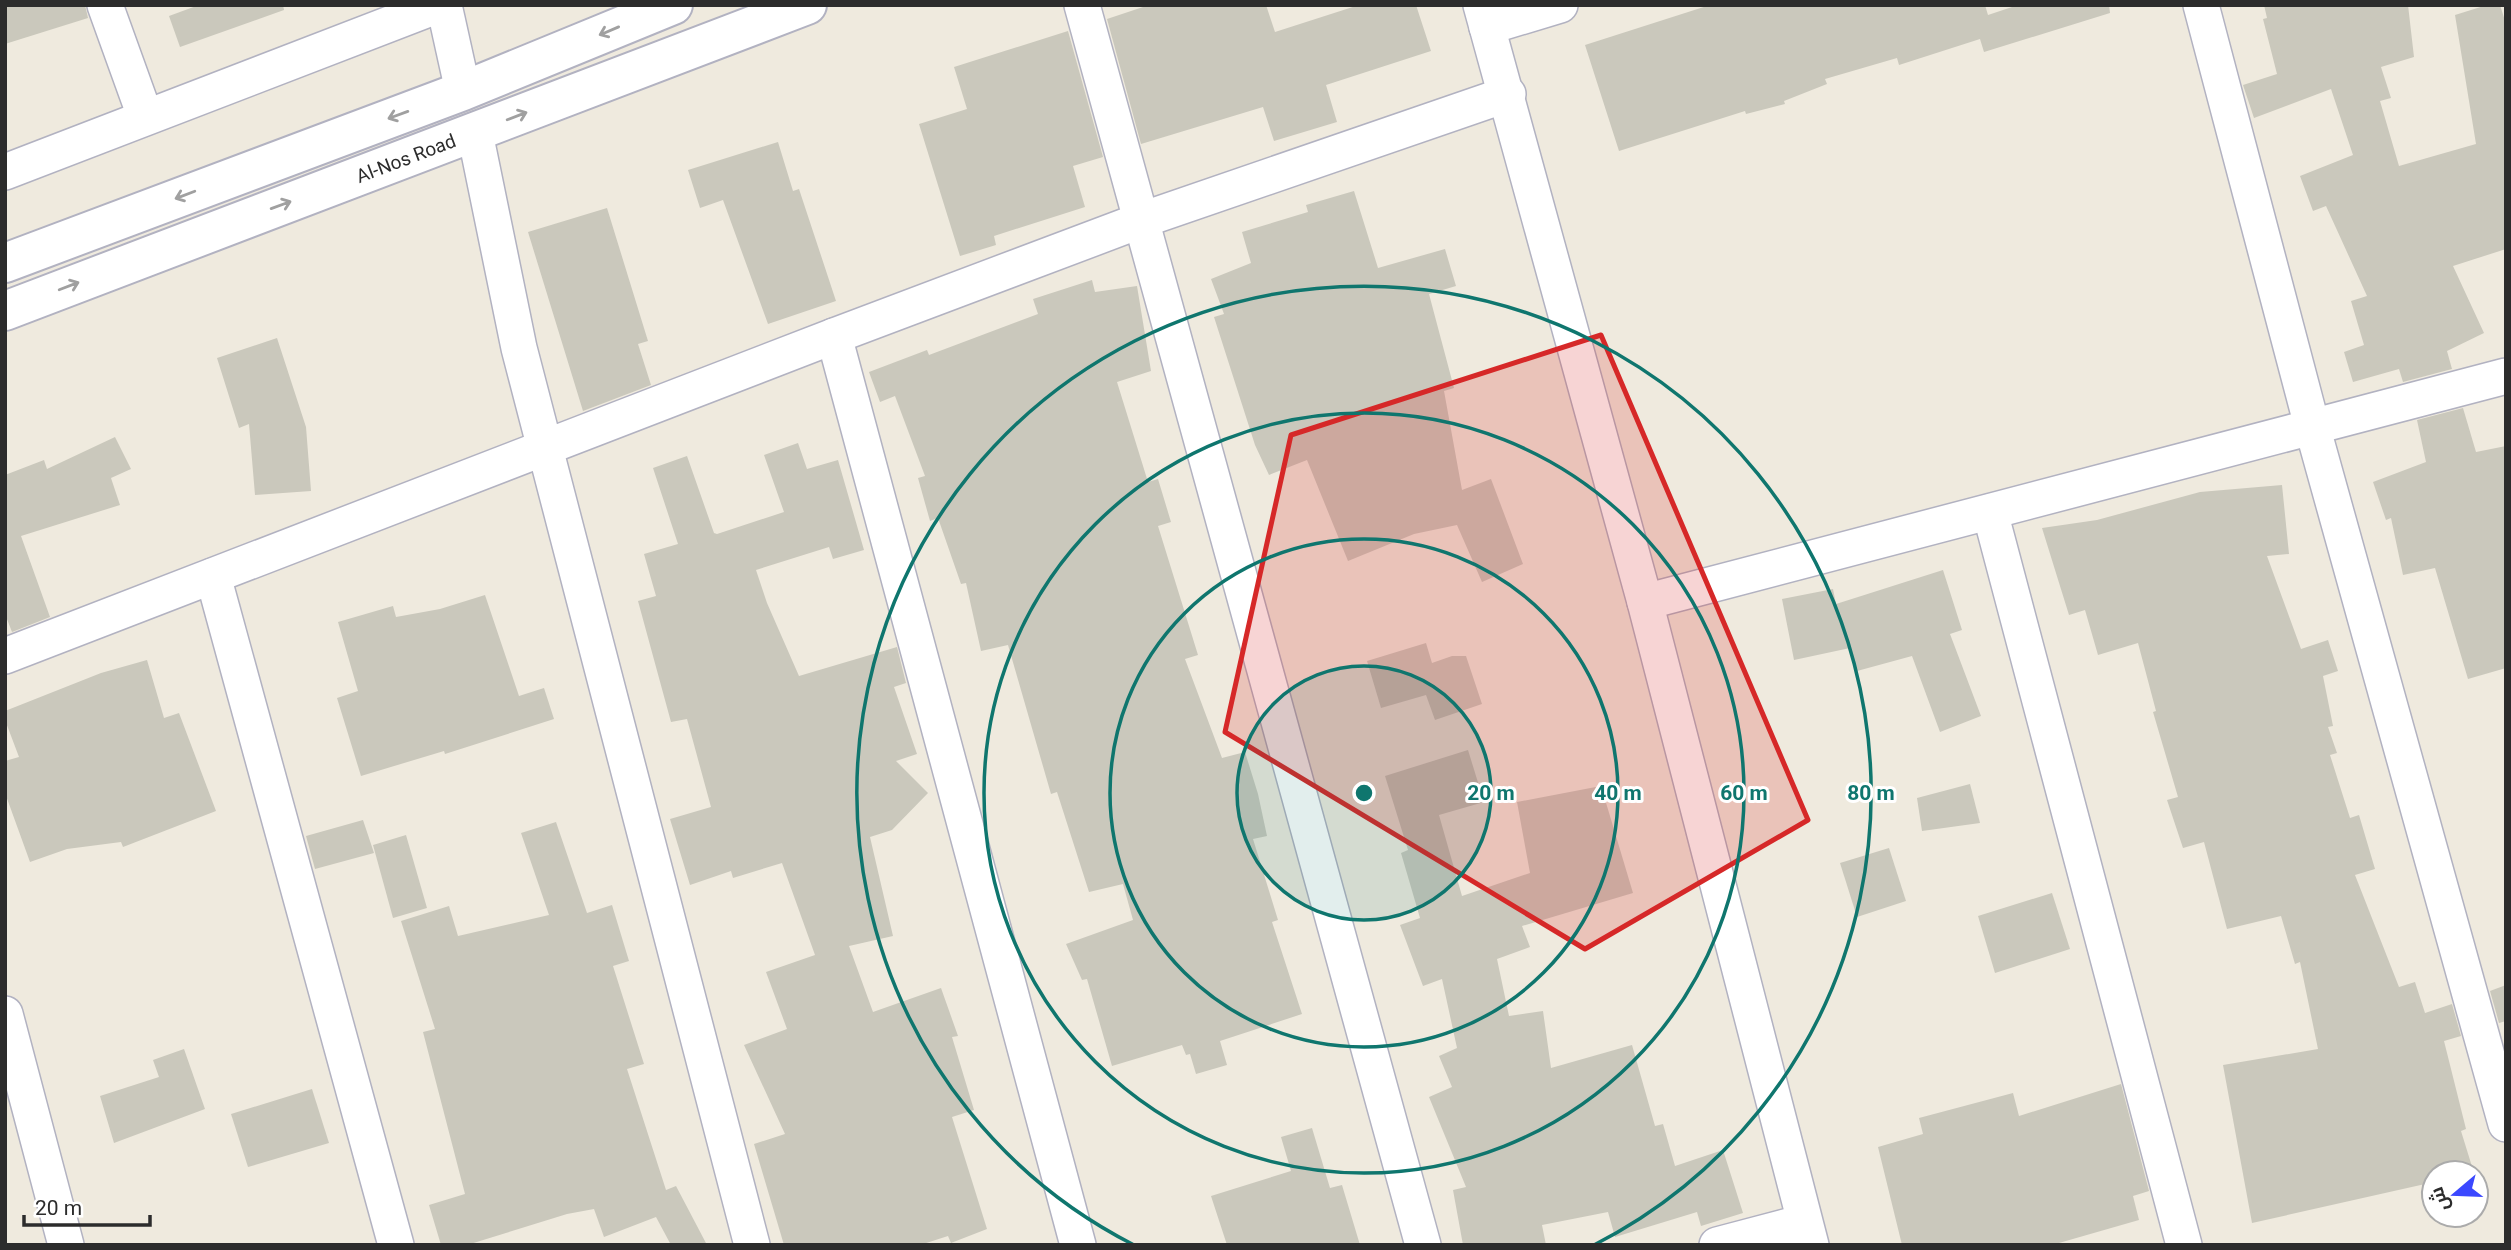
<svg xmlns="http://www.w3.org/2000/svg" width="2511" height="1250" viewBox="0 0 2511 1250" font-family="Roboto,Cairo,sans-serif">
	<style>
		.building { fill: #cac8bc }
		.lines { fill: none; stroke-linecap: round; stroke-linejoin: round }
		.minor-casing { stroke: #b2b2c1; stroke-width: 38 }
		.secondary-casing { stroke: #b2b2c1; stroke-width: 42 }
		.minor { stroke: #fff; stroke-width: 35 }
		.secondary { stroke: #fff; stroke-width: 38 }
		.oneway { stroke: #a0a0a0 }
		.marked { fill: #d62828; fill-opacity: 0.2; stroke: #d62828; stroke-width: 5; stroke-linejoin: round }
		.ring { fill: none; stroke: #0f766e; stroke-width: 3.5 }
		.labels { text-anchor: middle; stroke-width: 6; stroke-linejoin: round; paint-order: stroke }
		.street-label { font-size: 19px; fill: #2c2c2c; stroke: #fff }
		.centre { fill: #0f766e; stroke: #fff; stroke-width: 3.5 }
		.ring-label { font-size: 21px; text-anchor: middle; font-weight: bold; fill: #0f766e; stroke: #fff; stroke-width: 6; stroke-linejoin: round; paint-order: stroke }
	</style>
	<rect width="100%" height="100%" fill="#efeade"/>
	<!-- building -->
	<g class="building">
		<path d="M5,5H85L88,18L5,44Z"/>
		<path d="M199,5H283L284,10L180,47L169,16Z"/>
		<path d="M1149,5H1266L1275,32L1359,5H1416L1431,51L1326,85L1337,122L1274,141L1263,107L1141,144L1107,19Z"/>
		<path d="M1710,5H1985L1988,15L2018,5H2109L2110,13L1984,52L1980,39L1899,65L1897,58L1825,79L1827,84L1784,101L1785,104L1746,114L1745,111L1619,151L1585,45Z"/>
		<path d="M2264,5H2408L2414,57L2381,67L2391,98L2380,101L2399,166L2476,144L2455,15L2487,5H2500L2506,24V249L2453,266L2484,333L2447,351L2452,369L2403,382L2399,369L2353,382L2344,352L2364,345L2351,301L2367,296L2326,206L2313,211L2300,176L2353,155L2331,89L2254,118L2243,85L2277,74L2263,19L2267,18Z"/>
		<path d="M1068,31L1103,157L1073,166L1085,207L994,236L996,245L960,256L919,124L967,109L954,67Z"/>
		<path d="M778,142L793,191L799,189L836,301L768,324L723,200L700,208L688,170Z"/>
		<path d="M1354,191L1378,268L1445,249L1456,286L1429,294L1454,388L1444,391L1462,490L1491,479L1523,564L1482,582L1457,525L1414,534L1348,561L1307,460L1269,475L1255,445L1214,317L1224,314L1211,279L1251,263L1242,232L1308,212L1306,205Z"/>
		<path d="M607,208L648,341L638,344L651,385L583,411L528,232Z"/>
		<path d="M1092,280L1095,292L1137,286L1151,371L1117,382L1148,482L1158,479L1171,522L1158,526L1198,655L1185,659L1222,758L1245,752L1258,794L1267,836L1253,839L1278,920L1272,922L1302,1014L1220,1041L1227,1065L1196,1074L1190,1054L1186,1055L1182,1045L1112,1066L1087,979L1082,980L1066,944L1133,920L1123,884L1089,892L1057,792L1051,794L1008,645L981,651L966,583L961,584L938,518L930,521L918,478L925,476L895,396L880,402L869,372L927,350L929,355L1038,314L1033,299Z"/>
		<path d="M277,338L306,427L311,491L255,495L249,424L239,428L217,358Z"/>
		<path d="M2463,408L2476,452L2506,446V668L2468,679L2435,568L2403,575L2391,518L2386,520L2373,482L2426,462L2417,420Z"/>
		<path d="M115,437L131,469L111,478L120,505L21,536L50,617L12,632L5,614V475L44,460L47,469Z"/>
		<path d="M798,443L807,469L838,460L864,550L833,559L829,547L756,570L767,603L799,676L897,647L906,683L894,687L917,754L896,761L928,793L892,830L870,837L893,936L849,946L873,1012L941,988L958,1036L952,1037L974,1110L952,1117L987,1229L951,1243L948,1236L920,1245H784L754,1144L785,1134L744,1045L787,1029L766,972L815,955L782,863L733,878L731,871L690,885L670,819L711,807L687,719L671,722L638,601L656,596L644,554L678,544L653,468L687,456L714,533L717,534L784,512L764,455Z"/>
		<path d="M2282,485L2289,554L2267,556L2301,649L2328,640L2338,671L2323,676L2333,726L2328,727L2337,753L2330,755L2350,818L2359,815L2375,869L2355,875L2399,987L2415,982L2425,1013L2452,1004L2461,1036L2444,1041L2466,1129L2461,1131L2474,1173H2434V1182L2252,1223L2223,1065L2318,1049L2300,962L2295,964L2281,916L2227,929L2204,842L2183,848L2167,800L2178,797L2153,712L2156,711L2138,643L2098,655L2085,610L2069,615L2042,528L2097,520L2200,492Z"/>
		<path d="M1943,570L1962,630L1950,634L1981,716L1940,732L1912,656L1857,671L1850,648L1794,660L1782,599L1833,589L1836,604Z"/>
		<path d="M485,595L519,696L544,688L554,719L445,754L444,751L361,776L337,698L358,691L338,622L393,606L396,617L440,609Z"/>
		<path d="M1426,643L1432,663L1452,656H1466L1482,704L1435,720L1426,695L1381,708L1367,661Z"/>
		<path d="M147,660L164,718L179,713L216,811L123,847L121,842L67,849L30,862L5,793V761L19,757L5,720V711L101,673Z"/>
		<path d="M1468,750L1484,802L1439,815L1462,896L1530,873L1517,802L1601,786L1633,893L1522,926L1530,947L1497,959L1509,1016L1543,1011L1551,1068L1632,1045L1655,1126L1663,1124L1675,1166L1723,1150L1743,1213L1701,1226L1697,1212L1615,1237L1608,1212L1542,1225L1546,1245H1463L1453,1190L1466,1187L1429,1097L1452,1087L1439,1056L1457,1048L1442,979L1423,986L1400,925L1420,918L1401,853L1408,850L1385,776Z"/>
		<path d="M1970,784L1980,823L1922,831L1917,798Z"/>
		<path d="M363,820L374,853L315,869L306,836Z"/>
		<path d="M556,822L587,913L612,905L629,961L613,966L644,1064L627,1069L666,1190L676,1186L707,1245H671L656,1217L604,1237L594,1209L567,1214L467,1245H441L429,1205L465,1194L423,1032L435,1029L401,921L449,906L458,936L549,915L521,833Z"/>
		<path d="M406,835L427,908L393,918L373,845Z"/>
		<path d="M1889,848L1906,901L1857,917L1840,863Z"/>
		<path d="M2052,893L2070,949L1995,973L1978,916Z"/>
		<path d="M2506,985V1021L2499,1023L2490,991Z"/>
		<path d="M184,1049L205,1109L114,1143L100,1096L159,1077L153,1060Z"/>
		<path d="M2121,1084L2149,1191L2133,1196L2139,1220L2052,1245H1902L1878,1147L1923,1134L1919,1118L2013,1093L2019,1116Z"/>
		<path d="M312,1089L329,1143L248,1167L231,1114Z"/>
		<path d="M1312,1128L1330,1188L1342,1185L1360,1245H1227L1211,1196L1291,1171L1281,1137Z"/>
	</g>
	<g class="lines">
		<!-- minor casing -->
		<g class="minor-casing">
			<g id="minor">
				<path d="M105,5L145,116"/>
				<path d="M444,5L463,91"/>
				<path d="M1082,5L1423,1245"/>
				<path d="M1481,5L1645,602L1811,1245"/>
				<path d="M2201,5L2312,426L2506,1124"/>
				<path d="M1487,27L1560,5"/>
				<path d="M475,133L519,348L752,1245"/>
				<path d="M5,172L439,5"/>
				<path d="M834,336L1078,1245"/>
				<path d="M1990,512L2184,1245"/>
				<path d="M213,576L396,1245"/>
				<path d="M1645,602L2506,376"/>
				<path d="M5,656L834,336L1139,221L1508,94"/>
				<path d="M5,1014L66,1245"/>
				<path d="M1717,1245L1804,1222"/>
			</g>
		</g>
		<!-- secondary casing -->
		<g class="secondary-casing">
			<g id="secondary">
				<path d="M5,263L463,91L673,5"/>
				<path id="s1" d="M5,311L807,5"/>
			</g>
		</g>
		<!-- minor -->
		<use href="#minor" class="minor"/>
		<!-- secondary -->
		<use href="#secondary" class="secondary"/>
	</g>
	<!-- one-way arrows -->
	<defs><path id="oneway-shaft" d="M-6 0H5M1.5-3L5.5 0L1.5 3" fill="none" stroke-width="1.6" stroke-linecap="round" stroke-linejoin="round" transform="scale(1.75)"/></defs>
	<g class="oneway">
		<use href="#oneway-shaft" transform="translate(609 31) rotate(157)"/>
		<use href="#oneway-shaft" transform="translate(398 115) rotate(160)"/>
		<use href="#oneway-shaft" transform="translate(517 116) rotate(-21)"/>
		<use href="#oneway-shaft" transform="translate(185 195) rotate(159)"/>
		<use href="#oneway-shaft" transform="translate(281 205) rotate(-20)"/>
		<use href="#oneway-shaft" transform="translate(69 286) rotate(-21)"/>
	</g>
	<!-- marked area -->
	<path class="marked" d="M1601,335L1808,820L1585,949L1225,732L1291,435Z"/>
	<!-- distance rings -->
	<circle cx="1364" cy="793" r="127" fill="#0f766e" fill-opacity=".12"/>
	<g class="ring">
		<circle cx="1364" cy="793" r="127"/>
		<circle cx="1364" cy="793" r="254"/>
		<circle cx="1364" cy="793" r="380"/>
		<path d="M1134 1245A507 507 0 1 1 1594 1245"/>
	</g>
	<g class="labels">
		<!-- street labels -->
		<g class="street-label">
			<text dy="7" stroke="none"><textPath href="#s1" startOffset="429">Al-Nos Road</textPath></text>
		</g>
	</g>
	<circle cx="1364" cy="793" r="10" class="centre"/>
	<g class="ring-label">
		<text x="1491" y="800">20 m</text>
		<text x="1618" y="800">40 m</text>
		<text x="1744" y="800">60 m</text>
		<text x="1871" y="800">80 m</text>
	</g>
	<!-- border -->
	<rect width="2511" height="1250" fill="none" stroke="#2c2c2c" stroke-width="14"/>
	<!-- north arrow -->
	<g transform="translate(2455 1194) rotate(251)"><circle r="33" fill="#ffffff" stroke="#ababab" stroke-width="2"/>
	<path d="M0-5L12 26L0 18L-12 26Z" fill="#3b48ff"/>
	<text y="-10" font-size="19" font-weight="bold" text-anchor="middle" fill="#2c2c2c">ش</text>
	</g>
	<!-- scale -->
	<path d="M24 1215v10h126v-10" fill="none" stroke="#2c2c2c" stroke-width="3.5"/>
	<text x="35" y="1215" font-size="21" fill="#2c2c2c" stroke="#ffffff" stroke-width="5" paint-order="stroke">20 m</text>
</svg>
